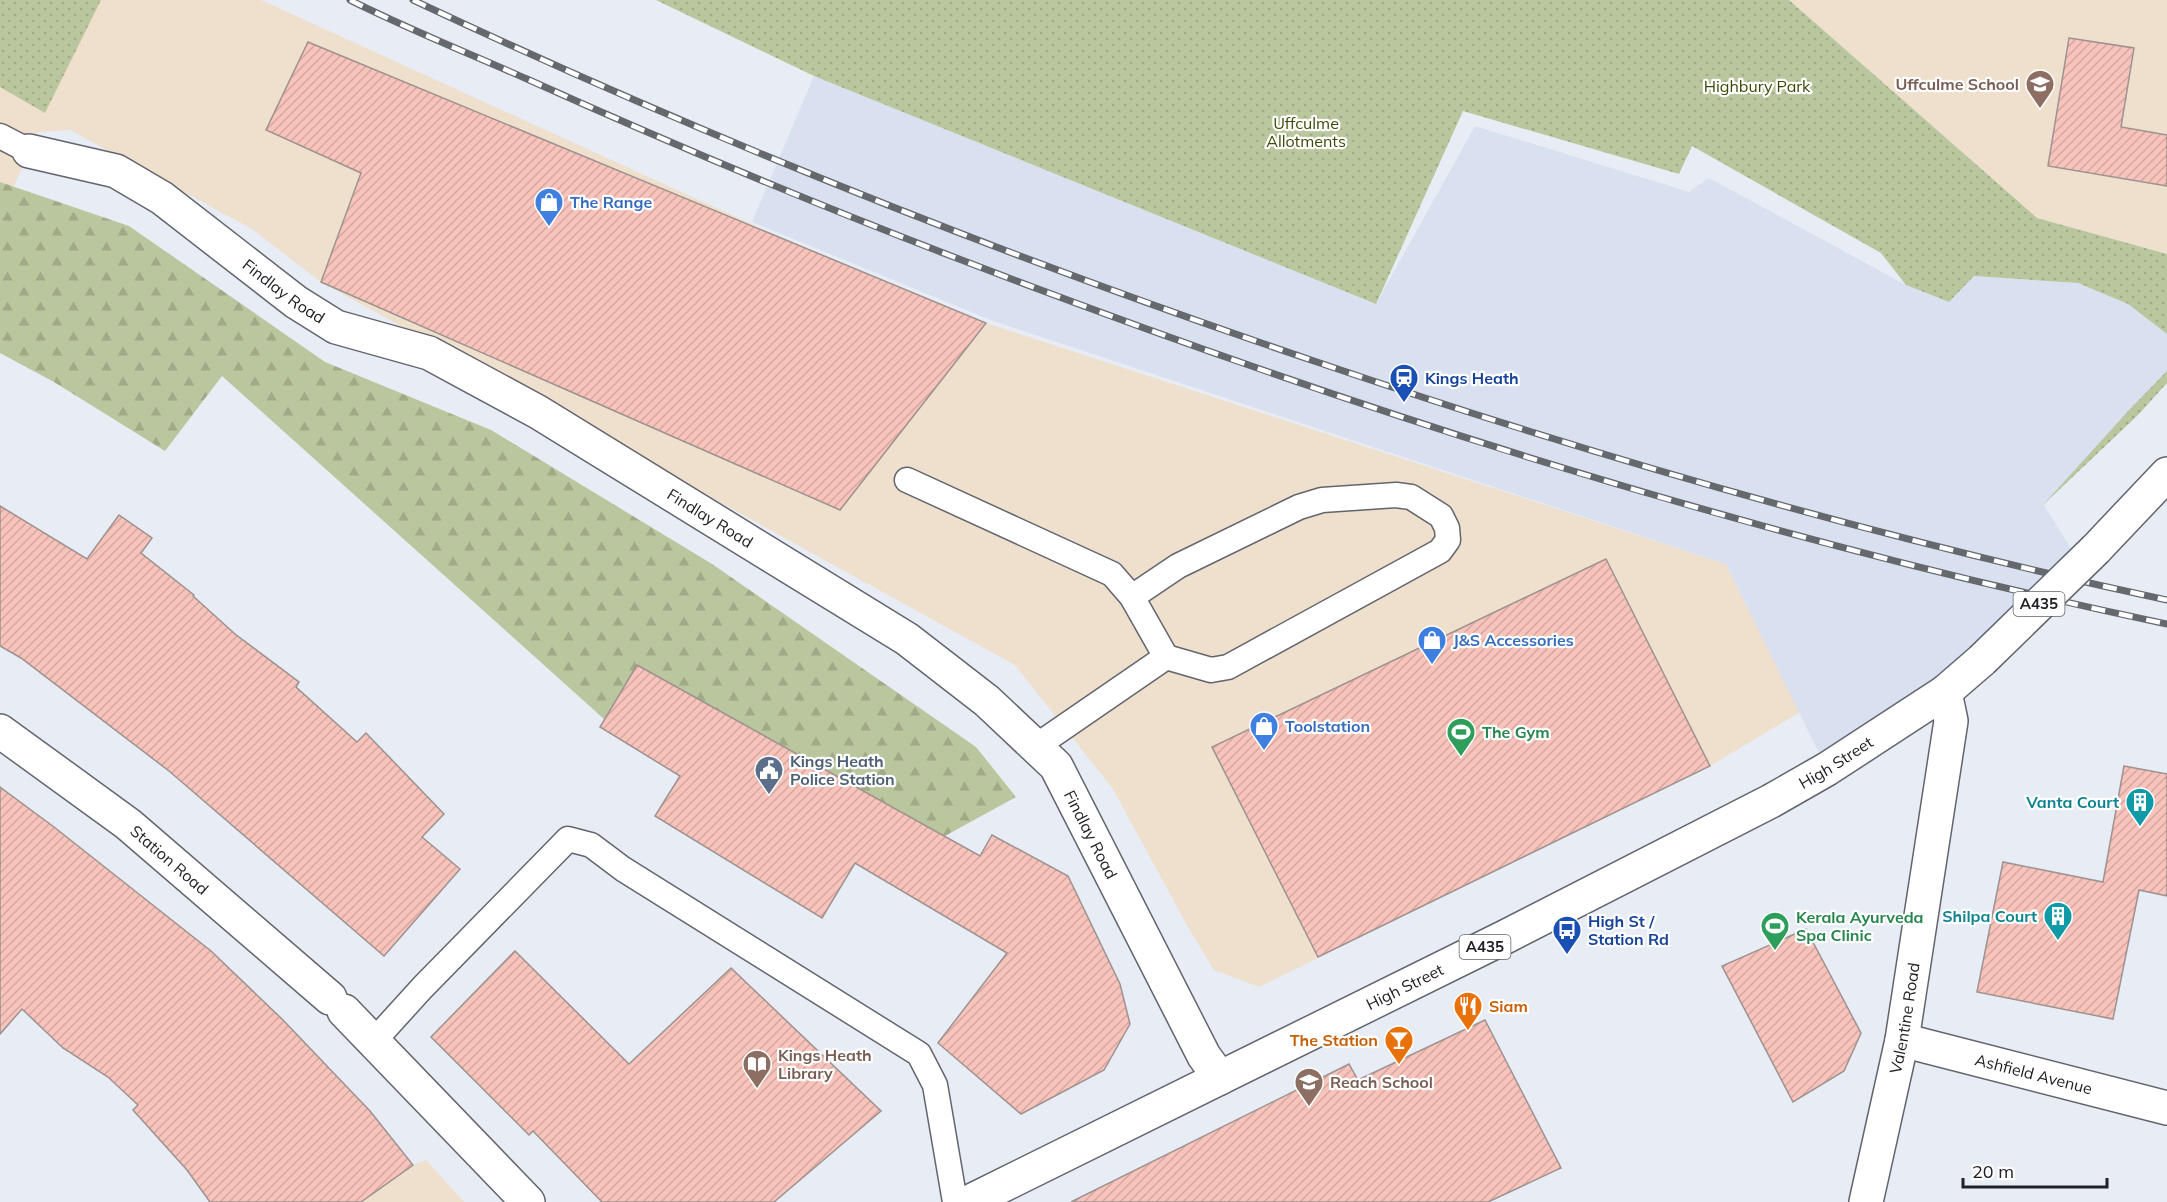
<svg xmlns="http://www.w3.org/2000/svg" width="2167" height="1202" viewBox="0 0 2167 1202" font-family="Mulish,sans-serif">
	<style>
		.commercial { fill: #efdfcd }
		.built { fill: #d9e1f0 }
		.forest { fill: url(#forest-firs) }
		.park { fill: url(#park-dots) }
		.building { fill: url(#building-hatch); stroke: #9d9290; stroke-width: 1.5 }
		.lines { fill: none; stroke-linecap: round; stroke-linejoin: round }
		.service-casing { stroke: #62656d; stroke-width: 27 }
		.minor-casing { stroke: #62656d; stroke-width: 36 }
		.trunk-casing { stroke: #62656d; stroke-width: 36 }
		.service { stroke: #fff; stroke-width: 24 }
		.minor { stroke: #fff; stroke-width: 33 }
		.trunk { stroke: #fff; stroke-width: 33 }
		.rail-casing { stroke: #65686d; stroke-width: 7 }
		.rail { stroke: #fff; stroke-width: 4.5; stroke-dasharray: 14; stroke-linecap: butt }
		.trunk-bridge-casing { stroke: #62656d; stroke-width: 36; stroke-linecap: butt }
		.trunk-bridge { stroke: #fff; stroke-width: 33 }
		.labels { text-anchor: middle; stroke-width: 4.5; stroke-linejoin: round; paint-order: stroke }
		.shield { fill: #fff; stroke: #636466; stroke-width: 1.5 }
		.shield-label { font-size: 15px; font-weight: bold; fill: #202125 }
		.education-label { font-size: 16px; font-weight: bold; fill: #785e54; stroke: #fff; text-anchor: start }
		.park-label { font-size: 16px; fill: #3b4805; stroke: #fff }
		.shop-label { font-size: 16px; font-weight: bold; fill: #366cbe; stroke: #fff; text-anchor: start }
		.street-label { font-size: 16px; fill: #202125; stroke: #fff }
		.transit-label { font-size: 16px; font-weight: bold; fill: #164399; stroke: #fff; text-anchor: start }
		.leisure-label { font-size: 16px; font-weight: bold; fill: #27864d; stroke: #fff; text-anchor: start }
		.service-label { font-size: 16px; font-weight: bold; fill: #4e5e75; stroke: #fff; text-anchor: start }
		.culture-label { font-size: 16px; font-weight: bold; fill: #0d838f; stroke: #fff; text-anchor: end }
		.food-label { font-size: 16px; font-weight: bold; fill: #c56008; stroke: #fff; text-anchor: start }
	</style>
	<defs>
		<pattern id="forest-firs" width="22" height="20" patternUnits="userSpaceOnUse" patternTransform="scale(1.5)"><rect width="22" height="20" fill="#bac69d"/><path d="M5 1l3.5 6h-7zM16 11l3.5 6h-7z" fill="#a0aa87"/></pattern>
		<pattern id="park-dots" width="8" height="8" patternUnits="userSpaceOnUse" patternTransform="scale(1.5)"><rect width="8" height="8" fill="#bac69d"/><path d="M2 2h.1M6 6h.1" fill="none" stroke="#a0aa87" stroke-width="1.8" stroke-linecap="round"/></pattern>
		<pattern id="building-hatch" width="6" height="6" patternUnits="userSpaceOnUse" patternTransform="scale(1.5)"><rect width="6" height="6" fill="#f8c3ba"/><path d="M-1 1l2-2M0 6l6-6M5 7l2-2" fill="none" stroke="#d4a7a0"/></pattern>
	</defs>
	<rect width="100%" height="100%" fill="#e7ecf5"/>
	<!-- commercial -->
	<g class="commercial">
		<path d="M0,0H261L771,233L986,323L1726,564L1800,712L1710,766L1259,987L1214,970L1188,927L1113,789L1015,665L321,282L252,229L70,130L38,132L13,188L0,182Z"/>
		<path d="M1789,0H2167V254L2037,218Z"/>
		<path d="M426,1160L464,1202H361L413,1165Z"/>
	</g>
	<!-- built -->
	<path class="built" d="M814,76L1376,304L1475,126L1689,192L1709,178L1906,285L1949,302L1974,276L2078,283L2128,304L2167,334V371L2129,410L2044,505L2081,564L1827,769L1726,564L993,321L752,222Z"/>
	<!-- forest -->
	<path class="forest" d="M0,182L129,226L325,362L491,430L712,564L976,747L1016,797L943,837L637,666L604,719L222,376L165,451L54,382L0,353Z"/>
	<!-- park -->
	<g class="park">
		<path d="M0,0H101L45,113L0,87Z"/>
		<path d="M656,0H1789L2037,218L2167,254V334L2128,304L2078,283L1974,276L1949,302L1906,285L1881,253L1692,146L1679,174L1463,111L1376,304L814,76Z"/>
		<path d="M2167,371V383L2138,415L2043,505L2129,410Z"/>
	</g>
	<!-- building -->
	<g class="building">
		<path d="M2069,38L2134,48L2121,127L2167,135V186L2048,166Z"/>
		<path d="M308,42L986,323L840,510L321,282L361,173L266,130Z"/>
		<path d="M0,506L87,559L119,515L152,538L141,553L194,595L193,596L235,634L299,682L296,687L357,742L366,733L444,814L422,837L460,869L384,956L169,771L21,658L0,646Z"/>
		<path d="M1606,559L1710,766L1318,957L1212,747Z"/>
		<path d="M637,665L980,856L992,835L1068,876L1120,984L1130,1024L1104,1070L1021,1114L938,1043L1007,953L855,863L822,918L655,816L680,776L600,727Z"/>
		<path d="M2124,766L2167,774V896L2139,890L2113,1019L1977,992L2003,862L2103,882Z"/>
		<path d="M0,787L54,827L211,951L283,1020L347,1087L370,1111L413,1165L361,1202H210L187,1170L133,1110L138,1105L108,1077L63,1048L22,1009L0,1034Z"/>
		<path d="M1806,929L1861,1033L1844,1071L1793,1102L1722,966Z"/>
		<path d="M515,951L629,1064L731,968L881,1111L774,1202H602L533,1131L529,1135L431,1037Z"/>
		<path d="M1485,1020L1561,1168L1488,1202H1071L1349,1064L1358,1080Z"/>
	</g>
	<g class="lines">
		<!-- service casing -->
		<g class="service-casing">
			<g id="service">
				<path d="M0,136L29,151"/>
				<path d="M907,480L1112,574L1132,597L1166,657L1035,747"/>
				<path d="M1132,597L1178,566L1299,507L1322,500L1396,495L1411,497L1441,516L1447,528L1448,540L1440,551L1228,667L1211,670L1166,657"/>
				<path d="M373,1042L422,988L568,839L591,845L623,869L919,1054L935,1085L955,1202"/>
			</g>
		</g>
		<!-- minor casing -->
		<g class="minor-casing">
			<g id="minor">
				<path id="s1" d="M29,151L116,171L162,198L296,302L336,327L429,353L538,412L907,639L987,701L1056,766L1204,1056L1220,1078"/>
				<path id="s2" d="M0,731L128,824L330,998"/>
				<path d="M344,1011L528,1202"/>
				<path id="s3" d="M1902,1040L2167,1108"/>
				<path id="s4" d="M1866,1202L1902,1040L1951,721L1945,692"/>
			</g>
		</g>
		<!-- trunk casing -->
		<g class="trunk-casing">
			<g id="trunk">
				<path d="M2096,549L2167,474"/>
				<path id="s5" d="M969,1202L1505,937L1771,801L1827,769L1945,692L1982,660"/>
			</g>
		</g>
		<!-- service -->
		<use href="#service" class="service"/>
		<!-- minor -->
		<use href="#minor" class="minor"/>
		<!-- trunk -->
		<use href="#trunk" class="trunk"/>
		<!-- rail casing -->
		<g class="rail-casing">
			<g id="rail">
				<path d="M350,0C408,29 468,53 527,79C665,141 805,200 946,254C1343,407 1750,537 2167,624"/>
				<path d="M413,0C706,138 1007,257 1314,361C1593,456 1878,538 2167,600"/>
			</g>
		</g>
		<!-- rail -->
		<use href="#rail" class="rail"/>
		<!-- trunk-bridge casing -->
		<g class="trunk-bridge-casing">
			<path id="trunk-bridge" d="M1982,660L2096,549"/>
		</g>
		<!-- trunk-bridge -->
		<use href="#trunk-bridge" class="trunk-bridge"/>
	</g>
	<!-- icons -->
	<defs>
		<g id="school-pin" transform="scale(1.5)"><path d="M0 17L-7.5 6A9.5 9.5 0 1 1 7.5 6Z" fill="#8d6e63" stroke="#fff"/><path d="M0-5L7-2L0 1L-7-2ZM-4 1L0 2.5L4 1V4Q0 6-4 4Z" fill="#fff"/></g>
		<g id="shop-pin" transform="scale(1.5)"><path d="M0 17L-7.5 6A9.5 9.5 0 1 1 7.5 6Z" fill="#3f7fe0" stroke="#fff"/><path d="M-5-2.5h2.3a2.7 3.5 0 0 1 5.4 0H5L5.5 6h-11ZM-1.5-2.5h3a1.5 2.3 0 0 0-3 0Z" fill="#fff"/></g>
		<g id="station-pin" transform="scale(1.5)"><path d="M0 17L-7.5 6A9.5 9.5 0 1 1 7.5 6Z" fill="#1a4fb4" stroke="#fff"/><path d="M-3-6H3Q5-6 5-4V2Q5 4 3 4L4.5 6H3L1.5 4h-3L-3 6H-4.5L-3 4Q-5 4-5 2V-4Q-5-6-3-6ZM-3.5-4v3h7v-3ZM-3.5 1v1.5H-2V1ZM2 1v1.5H3.5V1Z" fill="#fff"/></g>
		<g id="stadium-pin" transform="scale(1.5)"><path d="M0 17L-7.5 6A9.5 9.5 0 1 1 7.5 6Z" fill="#2e9e5b" stroke="#fff"/><path d="M0-5a6.5 5 0 1 0 0 10a6.5 5 0 1 0 0-10ZM-3.5-1.8h7v3.6h-7Z" fill="#fff"/></g>
		<g id="civic-pin" transform="scale(1.5)"><path d="M0 17L-7.5 6A9.5 9.5 0 1 1 7.5 6Z" fill="#5c6f8a" stroke="#fff"/><path d="M-.6-6.5H3V-4.5H.6V-3L4-1V1h2V6H-6V1h2V-1L-.6-3ZM-1.2 2.5V6h2.4V2.5Z" fill="#fff"/></g>
		<g id="building-pin" transform="scale(1.5)"><path d="M0 17L-7.5 6A9.5 9.5 0 1 1 7.5 6Z" fill="#0f9aa8" stroke="#fff"/><path d="M-4-6H4V6H1V3H-1V6H-4ZM-2.5-4.3h1.7v1.8h-1.7ZM.8-4.3h1.7v1.8H.8ZM-2.5-1h1.7V.8h-1.7ZM.8-1h1.7V.8H.8Z" fill="#fff"/></g>
		<g id="bus-pin" transform="scale(1.5)"><path d="M0 17L-7.5 6A9.5 9.5 0 1 1 7.5 6Z" fill="#1a4fb4" stroke="#fff"/><path d="M-5-6H5V4H4V6H2V4H-2V6H-4V4H-5ZM-3.5-4V0h7V-4ZM-3.5 1.2v1.5H-2V1.2ZM2 1.2v1.5H3.5V1.2Z" fill="#fff"/></g>
		<g id="restaurant-pin" transform="scale(1.5)"><path d="M0 17L-7.5 6A9.5 9.5 0 1 1 7.5 6Z" fill="#e8710a" stroke="#fff"/><path d="M-5-6h1v4h1v-4h1v4h1v-4h1v5L-1.5 .5V6h-2V.5L-5-1ZM5-6V6H3V1.5H1.5Q1.5-4 5-6Z" fill="#fff"/></g>
		<g id="bar-pin" transform="scale(1.5)"><path d="M0 17L-7.5 6A9.5 9.5 0 1 1 7.5 6Z" fill="#e8710a" stroke="#fff"/><path d="M-6-5H6L.8 .8V4.5H3.5V6h-7V4.5H-.8V.8Z" fill="#fff"/></g>
		<g id="library-pin" transform="scale(1.5)"><path d="M0 17L-7.5 6A9.5 9.5 0 1 1 7.5 6Z" fill="#8d6e63" stroke="#fff"/><path d="M-6-4Q-3-5.5-.7-3.5V5Q-3 3-6 4ZM6-4Q3-5.5 .7-3.5V5Q3 3 6 4Z" fill="#fff"/></g>
	</defs>
	<g fill-rule="evenodd">
		<use href="#school-pin" x="2040" y="84"/>
		<use href="#shop-pin" x="549" y="202"/>
		<use href="#station-pin" x="1404" y="378"/>
		<use href="#shop-pin" x="1432" y="640"/>
		<use href="#shop-pin" x="1264" y="726"/>
		<use href="#stadium-pin" x="1461" y="732"/>
		<use href="#civic-pin" x="769" y="770"/>
		<use href="#building-pin" x="2140" y="802"/>
		<use href="#building-pin" x="2058" y="916"/>
		<use href="#stadium-pin" x="1775" y="926"/>
		<use href="#bus-pin" x="1567" y="930"/>
		<use href="#restaurant-pin" x="1468" y="1006"/>
		<use href="#bar-pin" x="1399" y="1040"/>
		<use href="#library-pin" x="757" y="1064"/>
		<use href="#school-pin" x="1309" y="1082"/>
	</g>
	<g class="labels">
		<!-- shield labels -->
		<g class="shield">
			<rect x="2013.5" y="592" width="51" height="24" rx="4.5"/>
			<rect x="1459.5" y="935" width="51" height="24" rx="4.5"/>
		</g>
		<g class="shield-label">
			<text x="2039" y="609">A435</text>
			<text x="1485" y="952">A435</text>
		</g>
		<!-- education labels -->
		<g class="education-label">
			<text x="2019" y="90" text-anchor="end">Uffculme School</text>
			<text x="778" y="1061">Kings Heath<tspan x="778" dy="18">Library</tspan></text>
			<text x="1330" y="1088">Reach School</text>
		</g>
		<!-- park labels -->
		<g class="park-label">
			<text x="1757" y="92">Highbury Park</text>
			<text x="1306" y="129">Uffculme<tspan x="1306" dy="18">Allotments</tspan></text>
		</g>
		<!-- shop labels -->
		<g class="shop-label">
			<text x="570" y="208">The Range</text>
			<text x="1453" y="646">J&amp;S Accessories</text>
			<text x="1285" y="732">Toolstation</text>
		</g>
		<!-- street labels -->
		<g class="street-label">
			<text dy="6" stroke="none"><textPath href="#s1" startOffset="296">Findlay Road</textPath></text>
			<text dy="6" stroke="none"><textPath href="#s1" startOffset="782">Findlay Road</textPath></text>
			<text dy="6" stroke="none"><textPath href="#s5" startOffset="972">High Street</textPath></text>
			<text dy="6" stroke="none"><textPath href="#s1" startOffset="1286">Findlay Road</textPath></text>
			<text dy="6" stroke="none"><textPath href="#s2" startOffset="213">Station Road</textPath></text>
			<text dy="6" stroke="none"><textPath href="#s5" startOffset="486">High Street</textPath></text>
			<text dy="6" stroke="none"><textPath href="#s4" startOffset="188">Valentine Road</textPath></text>
			<text dy="6" stroke="none"><textPath href="#s3" startOffset="136">Ashfield Avenue</textPath></text>
		</g>
		<!-- transit labels -->
		<g class="transit-label">
			<text x="1425" y="384">Kings Heath</text>
			<text x="1588" y="927">High St /<tspan x="1588" dy="18">Station Rd</tspan></text>
		</g>
		<!-- leisure labels -->
		<g class="leisure-label">
			<text x="1482" y="738">The Gym</text>
			<text x="1796" y="923">Kerala Ayurveda<tspan x="1796" dy="18">Spa Clinic</tspan></text>
		</g>
		<!-- service labels -->
		<g class="service-label">
			<text x="790" y="767">Kings Heath<tspan x="790" dy="18">Police Station</tspan></text>
		</g>
		<!-- culture labels -->
		<g class="culture-label">
			<text x="2119" y="808">Vanta Court</text>
			<text x="2037" y="922">Shilpa Court</text>
		</g>
		<!-- food labels -->
		<g class="food-label">
			<text x="1489" y="1012">Siam</text>
			<text x="1378" y="1046" text-anchor="end">The Station</text>
		</g>
	</g>
	<!-- scale -->
	<path d="M1963 1178v9h144v-9" fill="none" stroke="#202125" stroke-width="3"/>
	<text x="1972" y="1178" font-size="18" fill="#202125" stroke="#ffffff" stroke-width="4.5" paint-order="stroke">20 m</text>
</svg>
